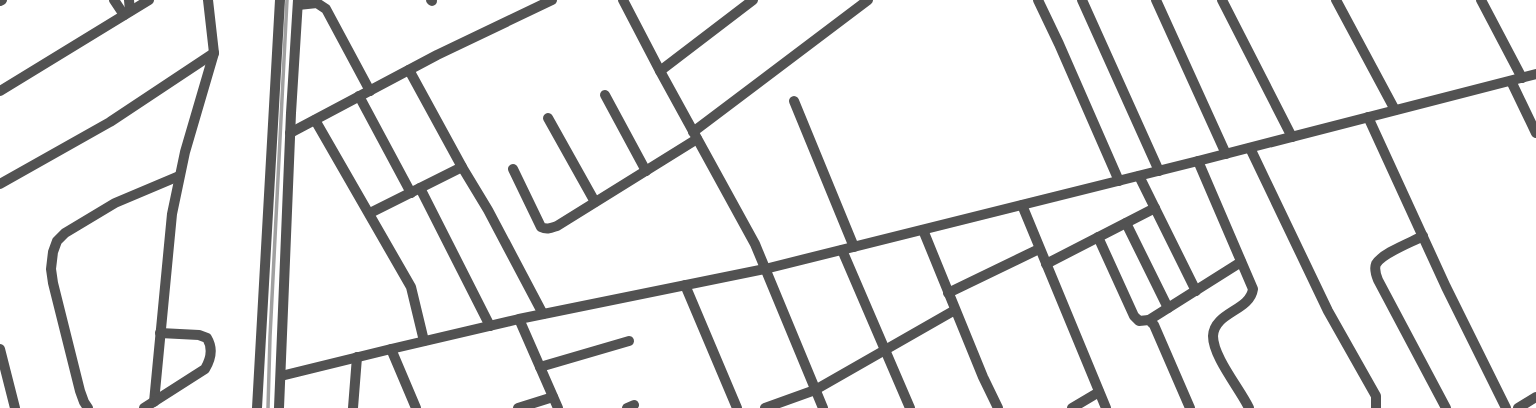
<svg xmlns="http://www.w3.org/2000/svg" width="1536" height="408" viewBox="0 0 1536 408" font-family="'Roboto Condensed',sans-serif">
	<style>
		.lines { fill: none; stroke-linecap: round; stroke-linejoin: round }
		.stream { stroke: #a0a0a0; stroke-width: 3.5 }
		.minor { stroke: #525252; stroke-width: 10 }
	</style>
	<rect width="100%" height="100%" fill="#fff"/>
	<g class="lines">
		<!-- stream -->
		<path class="stream" d="M268,408L270,337L287,0"/>
		<!-- minor -->
		<g class="minor">
			<path d="M114,0L124,15"/>
			<path d="M129,0L130,11"/>
			<path d="M431,0L432,1"/>
			<path d="M623,0L660,71L755,244L823,408"/>
			<path d="M1038,0L1059,44L1119,181"/>
			<path d="M1082,0L1159,171"/>
			<path d="M1156,0L1226,154"/>
			<path d="M1222,0L1292,137"/>
			<path d="M1336,0L1395,110"/>
			<path d="M1481,0L1522,78"/>
			<path d="M0,1L2,0"/>
			<path d="M298,5L317,3L326,9L370,91"/>
			<path d="M409,70L462,167L488,210L543,314"/>
			<path d="M660,71L753,0"/>
			<path d="M1511,81L1536,133"/>
			<path d="M0,91L149,0"/>
			<path d="M605,95L646,171"/>
			<path d="M359,96L411,193"/>
			<path d="M794,101L854,247"/>
			<path d="M1368,117L1446,287L1506,408"/>
			<path d="M548,118L595,202"/>
			<path d="M315,120L411,287L424,341"/>
			<path d="M693,132L868,0"/>
			<path d="M290,133L437,55L552,0"/>
			<path d="M1250,148L1328,311L1376,396V408"/>
			<path d="M1198,161L1253,289C1250,311 1214,312 1213,336C1213,357 1240,389 1249,408"/>
			<path d="M513,169L541,227C547,230 551,228 557,226L697,139"/>
			<path d="M1139,176L1196,291"/>
			<path d="M0,184L110,122L214,53"/>
			<path d="M420,188L490,326"/>
			<path d="M1022,205L1106,408"/>
			<path d="M370,213L462,167"/>
			<path d="M1126,223L1168,308"/>
			<path d="M923,230L983,377L998,408"/>
			<path d="M1423,236C1412,242 1382,253 1376,264C1374,269 1376,275 1378,280L1446,408"/>
			<path d="M1098,237L1134,316L1139,321L1149,320L1154,325L1190,408"/>
			<path d="M842,250L910,408"/>
			<path d="M1046,264L1155,208"/>
			<path d="M685,285L737,408"/>
			<path d="M948,293L1039,249"/>
			<path d="M519,319L558,408"/>
			<path d="M1149,320L1241,262"/>
			<path d="M0,349L15,408"/>
			<path d="M391,349L416,408"/>
			<path d="M540,367L629,341"/>
			<path d="M281,376L391,349L519,319L765,269L1198,161L1536,74"/>
			<path d="M154,402L172,214L185,152L214,53L208,0"/>
			<path d="M88,408L84,402L80,391L53,283L51,269L53,252L57,241L65,233L115,203L179,176"/>
			<path d="M144,408L205,369C211,359 213,348 207,338L199,335L160,333"/>
			<path d="M257,408L280,0"/>
			<path d="M279,408L291,113L298,0"/>
			<path d="M353,408L357,357"/>
			<path d="M518,408L553,397"/>
			<path d="M627,408L634,405"/>
			<path d="M765,408L815,390L955,310"/>
			<path d="M1072,408L1099,392"/>
			<path d="M1518,408L1536,397"/>
		</g>
	</g>
</svg>
